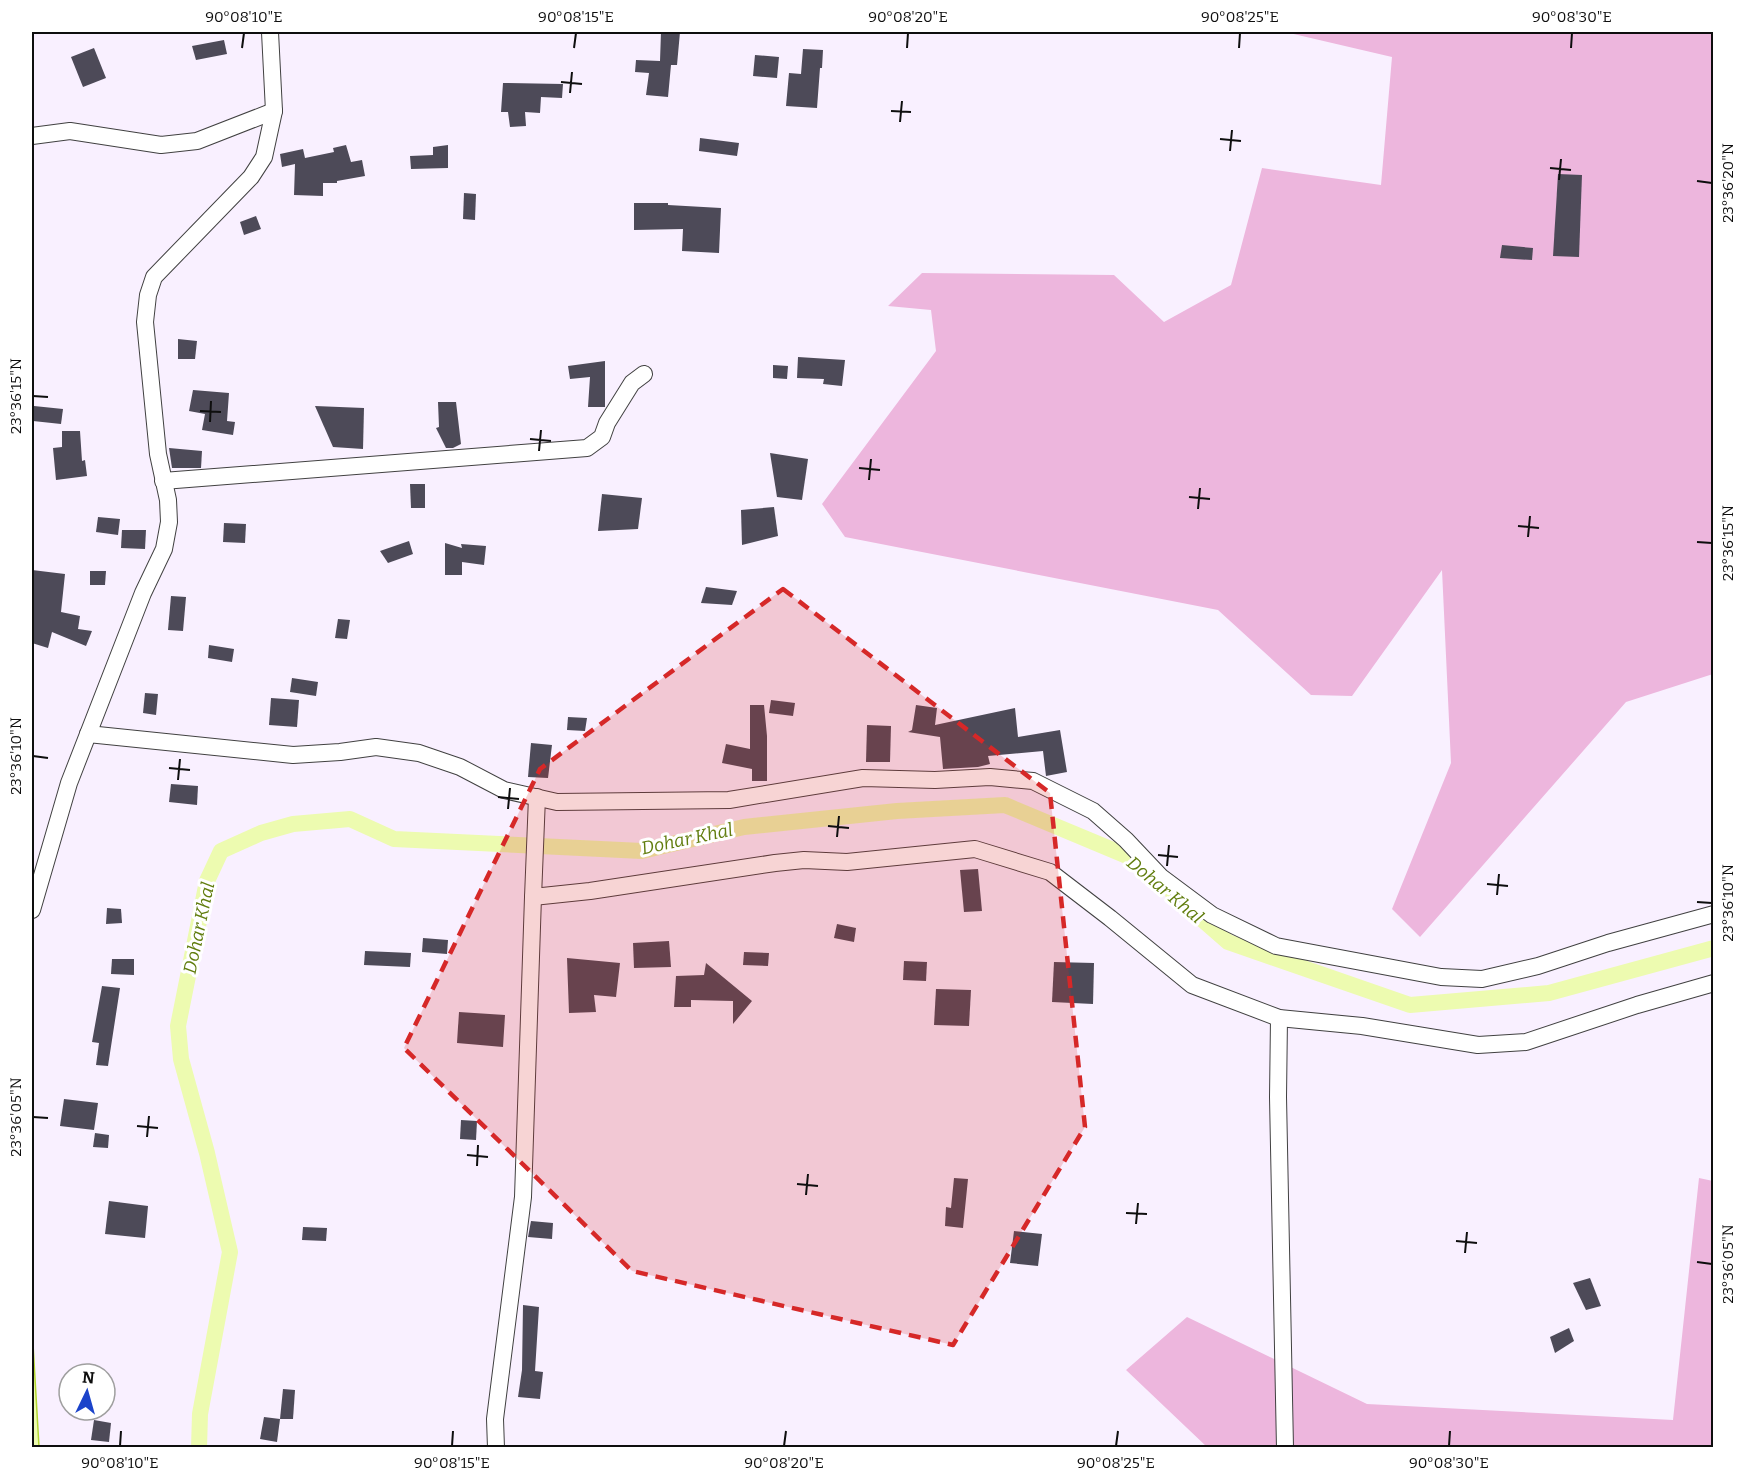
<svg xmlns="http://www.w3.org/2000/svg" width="1745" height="1479" viewBox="0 0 1745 1479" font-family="Bitter,serif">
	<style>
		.green { fill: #edb6dd }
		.water { fill: #edfbb0; stroke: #b4d831; stroke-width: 1.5 }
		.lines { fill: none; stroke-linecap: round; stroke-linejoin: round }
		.canal { stroke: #edfbb0; stroke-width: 16 }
		.building { fill: #4d4a58 }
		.minor-casing { stroke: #414141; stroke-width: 18 }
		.minor { stroke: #fff; stroke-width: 16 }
		.marked { fill: #d62828; fill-opacity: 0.2; stroke: #d62828; stroke-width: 4.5; stroke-dasharray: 12 8; stroke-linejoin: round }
		.ticks { fill: none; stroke: #0e0e0e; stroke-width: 2 }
		.labels { text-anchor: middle; stroke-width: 6; stroke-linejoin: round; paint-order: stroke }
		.water-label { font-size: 18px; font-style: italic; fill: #617d0e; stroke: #fff }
		.neatline { fill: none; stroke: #0e0e0e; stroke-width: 2 }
		.ticks-label { font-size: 15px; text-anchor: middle; fill: #0e0e0e }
	</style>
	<rect width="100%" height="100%" fill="#f9f0ff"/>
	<!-- green -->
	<g class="green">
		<path d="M1285,32H1713V674L1626,702L1420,937L1392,909L1451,763L1442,570L1352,696L1311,695L1218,610L845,537L822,504L936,351L931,310L888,306L922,273L1114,275L1164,322L1231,285L1262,168L1381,185L1392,57Z"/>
		<path d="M1699,1178L1713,1181V1447H1207L1126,1370L1187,1317L1367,1404L1673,1420Z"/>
	</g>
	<!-- water -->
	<path class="water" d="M32,1327L39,1447H32Z"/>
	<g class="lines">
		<!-- canal -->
		<g class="canal">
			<path d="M1173,894L1228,942L1410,1005L1549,993L1714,948"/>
			<path d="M199,1448L200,1414L230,1252L207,1153L181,1059L178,1026L207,881L221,851L261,833L293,824L350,819L394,839L642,851L744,827L897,811L1005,805L1132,858L1147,871"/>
		</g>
	</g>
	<!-- building -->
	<g class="building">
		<path d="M661,32H680L677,65H671L668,97L646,95L649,73L635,72L636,60L660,61Z"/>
		<path d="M224,40L227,54L196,60L192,46Z"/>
		<path d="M94,48L106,78L83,87L71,57Z"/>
		<path d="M803,49L823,50L822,68H820L817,108L786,106L789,73L801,74Z"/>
		<path d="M755,55L779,57L777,78L753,76Z"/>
		<path d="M503,83L563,84L562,98L541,97L540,113L525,112L526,126L510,127L508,112H501Z"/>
		<path d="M700,138L739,143L737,156L699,151Z"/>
		<path d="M346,145L351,162L362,160L365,176L337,181V183H323V196L294,195L295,164L282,167L280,154L303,149L305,158L334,152L333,148Z"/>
		<path d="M448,145V168L411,169L410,156L433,155V147Z"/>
		<path d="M1558,174L1582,175L1579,257L1553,256Z"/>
		<path d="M464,193L476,194L475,220L463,219Z"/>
		<path d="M634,203H668V205L721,208L719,253L682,251L683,229L634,230Z"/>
		<path d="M256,216L261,229L244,235L240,222Z"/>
		<path d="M1502,245L1533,248L1532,260L1500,258Z"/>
		<path d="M178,339L197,341L195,359H178Z"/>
		<path d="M798,357L845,360L842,386L823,384L824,379L797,378Z"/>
		<path d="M605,361V407H588L590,377L570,379L568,366Z"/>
		<path d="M773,365L788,366L787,379L773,378Z"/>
		<path d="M193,390L229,393L227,421L235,422L233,435L202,430L205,414L189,411Z"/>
		<path d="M438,402H456L461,444L453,448H446L436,428L439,427Z"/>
		<path d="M34,406L63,409L61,424L33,421Z"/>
		<path d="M315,406L364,408L363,449L333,447Z"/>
		<path d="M62,431H80L82,461L85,460L87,476L56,480L53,448L62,447Z"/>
		<path d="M169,448L202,451L201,468H172Z"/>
		<path d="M770,453L808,459L802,500L777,497Z"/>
		<path d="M410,484H425V508H411Z"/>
		<path d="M602,494L642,498L638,529L598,531Z"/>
		<path d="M774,507L778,536L742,545L741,510Z"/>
		<path d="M98,517L120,519L118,535L96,532Z"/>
		<path d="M224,523L246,524L245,543L223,542Z"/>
		<path d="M122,530H146L145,549L121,548Z"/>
		<path d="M409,541L413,554L388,563L380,551Z"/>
		<path d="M445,543L462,548L461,544L486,546L484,565L462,562V575H445Z"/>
		<path d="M32,570L65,574L61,612L80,616L78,629L92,631L86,646L52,632L48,648L32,643Z"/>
		<path d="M90,571H106L105,585H90Z"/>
		<path d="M706,587L737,591L732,605L701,603Z"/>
		<path d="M171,596L186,597L183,631L168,630Z"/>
		<path d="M338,619L350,620L347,639L335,638Z"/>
		<path d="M209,645L234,649L232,662L208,658Z"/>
		<path d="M292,678L318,682L316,696L290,692Z"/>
		<path d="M145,693L158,694L156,715L143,713Z"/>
		<path d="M271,698L299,700L297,727L269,725Z"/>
		<path d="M771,700L795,703L793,716L769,713Z"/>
		<path d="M750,705H764L767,736V781H752V769L722,763L726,744L750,749Z"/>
		<path d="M916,705L937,708L935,725L1015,708L1018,737L1060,730L1067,772L1046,776L1043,751L988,756L990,764L978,767L943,769L940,737L908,732L912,730Z"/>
		<path d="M568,717L587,718L585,731L567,730Z"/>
		<path d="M867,725L891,726L890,762H866Z"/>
		<path d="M531,743L552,745L548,778L528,777Z"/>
		<path d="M171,784L198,786L197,805L169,802Z"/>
		<path d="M978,869L982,911L964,912L960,870Z"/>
		<path d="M107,908L121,909L122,923L106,924Z"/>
		<path d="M837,924L856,928L854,942L834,938Z"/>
		<path d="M423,938L448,940L447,954L422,952Z"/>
		<path d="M669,941L671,967L634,968L633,943Z"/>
		<path d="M365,951L411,953L410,967L364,965Z"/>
		<path d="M744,952L769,953L768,966L743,965Z"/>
		<path d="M567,958L620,963L616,997L594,995L596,1012L569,1013Z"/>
		<path d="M112,959H134V975L111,974Z"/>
		<path d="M904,961L927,962L926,981L903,980Z"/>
		<path d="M1054,962L1094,963L1093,1004L1052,1002Z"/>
		<path d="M706,963L752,1001L733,1024V1001L691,1000V1007H674L676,976L704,975Z"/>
		<path d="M102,986L120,988L108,1066L96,1065L99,1043L92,1042Z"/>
		<path d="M936,989L971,990L969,1026L934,1025Z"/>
		<path d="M459,1012L505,1015L503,1047L457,1043Z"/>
		<path d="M64,1099L98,1103L94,1130L60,1126Z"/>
		<path d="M461,1120L477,1121L476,1140L460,1139Z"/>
		<path d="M95,1133L109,1135L108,1148L93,1147Z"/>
		<path d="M954,1178L968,1179L963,1228L945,1226L946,1207L951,1208Z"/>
		<path d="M109,1201L148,1206L145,1238L105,1234Z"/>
		<path d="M531,1221L553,1223L552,1239L528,1237Z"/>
		<path d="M303,1227L327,1228L326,1241L302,1240Z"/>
		<path d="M1014,1231L1042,1234L1038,1266L1010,1263Z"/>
		<path d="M1590,1278L1601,1306L1586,1310L1573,1283Z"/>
		<path d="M523,1305L539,1307L535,1371L543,1372L540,1399L518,1397L522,1370Z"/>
		<path d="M1569,1328L1574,1341L1555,1353L1550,1337Z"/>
		<path d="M283,1389L295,1390L293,1419H280Z"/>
		<path d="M264,1417L280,1419L277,1442L260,1439Z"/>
		<path d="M94,1420L111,1423L109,1442L91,1440Z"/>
	</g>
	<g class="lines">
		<!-- minor casing -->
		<g class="minor-casing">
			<g id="minor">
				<path d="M32,136L70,131L161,145L197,141L274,111"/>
				<path d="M163,481L587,448L602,437L607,423L632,383L644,374"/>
				<path d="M88,734L293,755L340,752L376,747L419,753L460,767L504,790L557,802L729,800L863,778L935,780L990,777L1033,781L1093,811L1126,840L1161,877L1212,915L1276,946L1441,977L1482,979L1538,966L1608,943L1714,914"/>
				<path d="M537,797L533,897L590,891L775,863L804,860L847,862L975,849L1050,872L1110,918L1192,985L1279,1018L1362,1026L1478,1045L1526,1042L1637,1005L1714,983"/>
				<path d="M32,910L69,783L143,593L164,549L169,522L168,500L158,454L145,322L148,295L154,277L251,177L264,157L274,111L270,32"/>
				<path d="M1279,1018L1278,1097L1285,1448"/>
				<path d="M496,1448L495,1419L523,1197L533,897"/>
			</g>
		</g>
		<!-- minor -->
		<use href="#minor" class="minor"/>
	</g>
	<!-- marked area -->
	<path class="marked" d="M783,589L1050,793L1085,1127L953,1345L632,1271L404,1048L540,769Z"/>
	<!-- ticks -->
	<path class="ticks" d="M242,48L244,33M574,48L576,33M907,48L908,33M1239,48L1240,33M1571,48L1572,33M561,82L582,84M570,93L572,72M891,111L911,112M900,122L902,101M1220,139L1241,141M1230,151L1232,130M1550,168L1571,170M1559,180L1561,159M1697,181L1712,183M33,396L48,397M200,411L221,412M210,422L211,401M530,439L551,441M539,451L541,430M859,468L880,470M869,480L871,459M1189,497L1210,499M1198,509L1200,488M1518,526L1539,528M1528,537L1530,516M1697,542L1712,543M33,756L48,758M169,768L190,770M178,780L180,759M498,797L519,799M508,809L510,788M828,826L849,828M837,837L839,816M1158,855L1178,857M1167,866L1169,845M1487,884L1508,886M1497,895L1499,874M1697,902L1712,903M33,1117L48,1118M137,1126L158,1128M147,1137L149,1116M467,1155L488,1157M477,1166L478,1145M797,1184L818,1186M806,1195L808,1174M1126,1213L1147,1214M1136,1224L1138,1203M1456,1241L1477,1243M1465,1253L1467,1232M1697,1262L1712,1264M120,1446L121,1431M452,1446L453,1431M784,1446L786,1431M1116,1446L1118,1431M1449,1446L1450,1431"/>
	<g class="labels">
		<!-- water labels -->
		<g class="water-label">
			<text transform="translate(687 839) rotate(-12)" y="6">Dohar Khal</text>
			<text transform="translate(1165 890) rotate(40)" y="6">Dohar Khal</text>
			<text transform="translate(199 928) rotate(-78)" y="6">Dohar Khal</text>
		</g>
	</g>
	<!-- border -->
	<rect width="1745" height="1479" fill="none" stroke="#ffffff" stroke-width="66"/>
	<!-- north arrow -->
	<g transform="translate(87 1392) rotate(5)"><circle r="28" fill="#ffffff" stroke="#9f9f9f" stroke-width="1.5"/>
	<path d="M0-4.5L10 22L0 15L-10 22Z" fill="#1b43ca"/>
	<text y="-9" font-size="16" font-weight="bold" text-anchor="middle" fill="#0e0e0e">N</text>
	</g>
	<rect x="33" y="33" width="1679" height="1413" class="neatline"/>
	<g class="ticks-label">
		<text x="244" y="22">90°08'10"E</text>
		<text x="576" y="22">90°08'15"E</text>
		<text x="908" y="22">90°08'20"E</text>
		<text x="1240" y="22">90°08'25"E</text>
		<text x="1572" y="22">90°08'30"E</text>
		<text transform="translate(1728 183) rotate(-90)" y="5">23°36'20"N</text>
		<text transform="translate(16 396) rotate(-90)" y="5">23°36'15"N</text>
		<text transform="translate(1728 543) rotate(-90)" y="5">23°36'15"N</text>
		<text transform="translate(16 756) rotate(-90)" y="5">23°36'10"N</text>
		<text transform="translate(1728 903) rotate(-90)" y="5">23°36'10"N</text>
		<text transform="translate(16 1117) rotate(-90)" y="5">23°36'05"N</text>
		<text transform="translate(1728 1264) rotate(-90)" y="5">23°36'05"N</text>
		<text x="120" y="1468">90°08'10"E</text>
		<text x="452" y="1468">90°08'15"E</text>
		<text x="784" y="1468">90°08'20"E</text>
		<text x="1116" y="1468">90°08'25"E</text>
		<text x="1449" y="1468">90°08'30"E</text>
	</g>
</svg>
